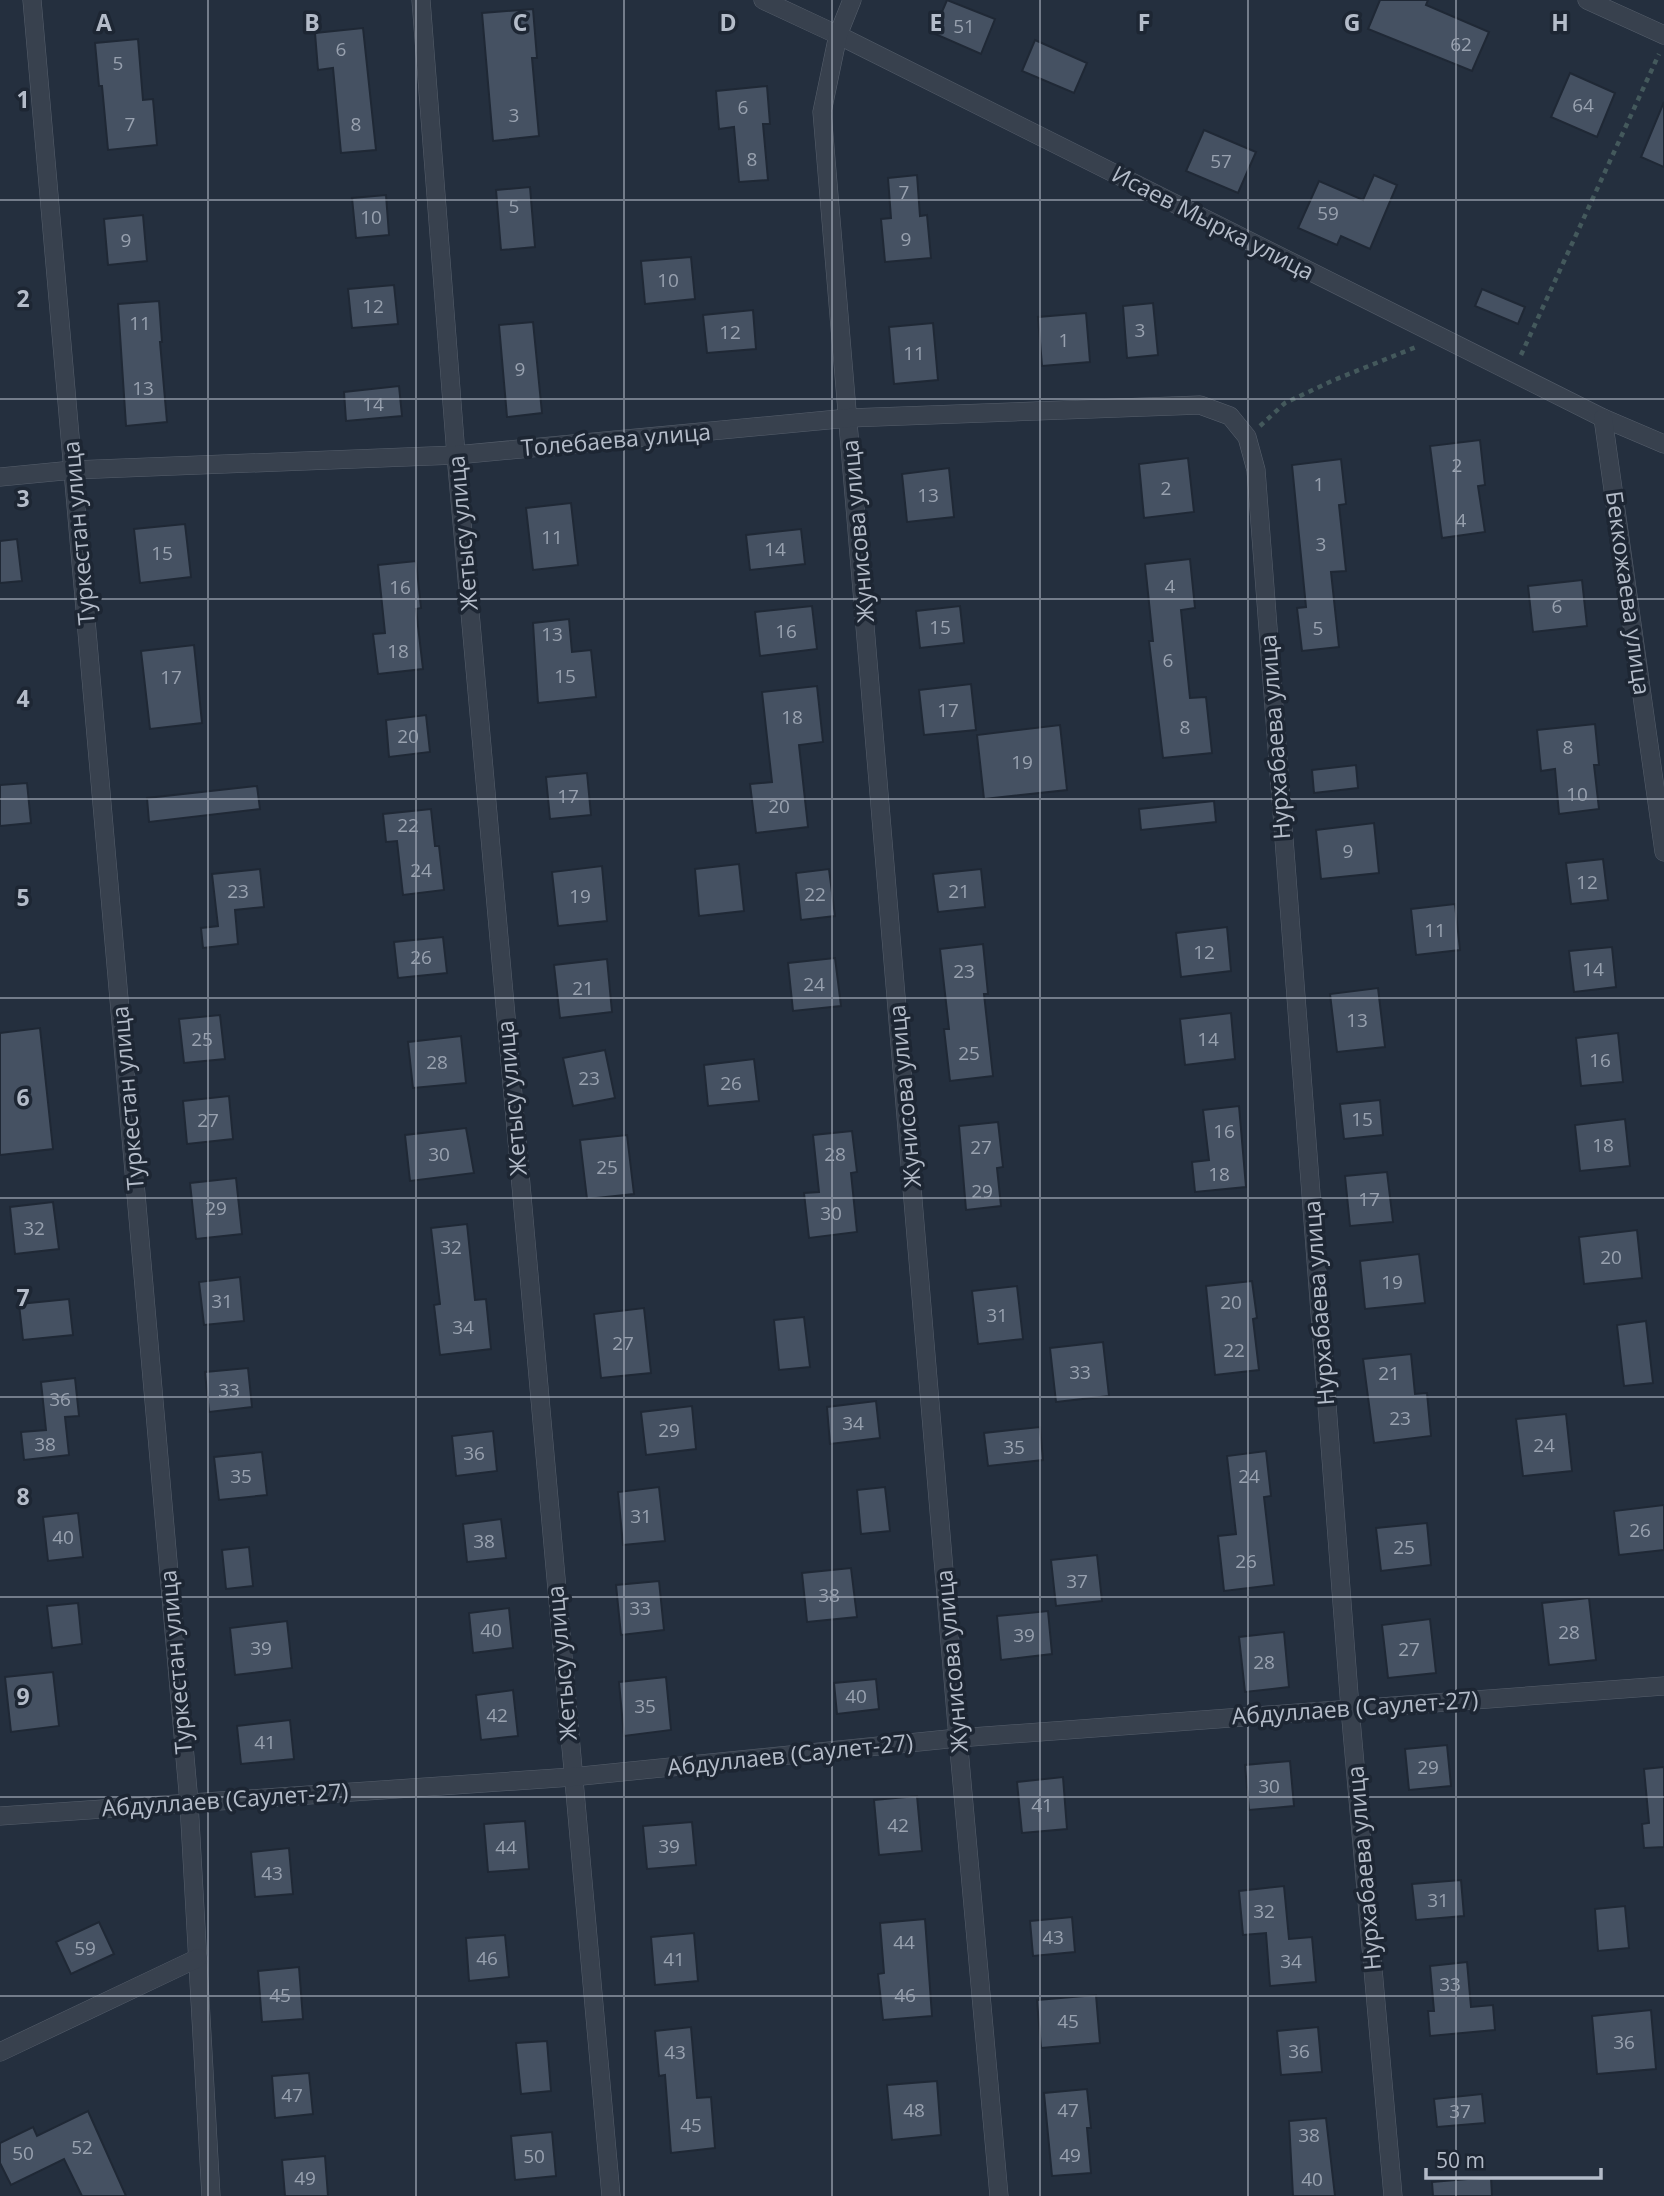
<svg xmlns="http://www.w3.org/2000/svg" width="1664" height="2196" viewBox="0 0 1664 2196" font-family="'Open Sans',sans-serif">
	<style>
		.building { fill: #455162; stroke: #1f2835; stroke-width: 2 }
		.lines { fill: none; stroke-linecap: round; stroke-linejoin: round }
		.minor-casing { stroke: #565f6c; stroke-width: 19 }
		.path { stroke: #44595c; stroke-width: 4.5; stroke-dasharray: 5 5; stroke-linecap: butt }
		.minor { stroke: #38414e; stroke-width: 18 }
		.grid { fill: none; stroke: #b4bcc9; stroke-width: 2; stroke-opacity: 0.55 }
		.labels { text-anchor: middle; stroke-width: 7; stroke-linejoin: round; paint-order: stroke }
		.number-label { font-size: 19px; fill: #98a1af }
		.street-label { font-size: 23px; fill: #b4bcc9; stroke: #1d2633 }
		.grid-label { font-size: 23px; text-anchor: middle; font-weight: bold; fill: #b4bcc9; stroke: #1d2633; stroke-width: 7; stroke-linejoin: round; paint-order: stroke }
	</style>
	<rect width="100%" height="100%" fill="#242f3e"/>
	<!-- building -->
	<g class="building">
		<path d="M947,0L995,19L981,54L933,33Z"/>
		<path d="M1380,0H1428L1426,5L1489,32L1472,71L1368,29Z"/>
		<path d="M533,9L537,58H532L539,136L493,141L482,13Z"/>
		<path d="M363,28L376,150L341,153L333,68L318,70L315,33Z"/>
		<path d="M138,39L143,100L153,99L157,145L108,150L102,86H99L95,43Z"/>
		<path d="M1035,40L1087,63L1074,93L1022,71Z"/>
		<path d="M1570,73L1615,93L1597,137L1551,117Z"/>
		<path d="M767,86L770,124H763L768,180L739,182L734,127L719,129L716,91Z"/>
		<path d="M1664,102V167L1641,157Z"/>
		<path d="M1204,130L1256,152L1238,193L1186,171Z"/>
		<path d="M917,175L920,216L927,215L931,258L885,262L881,219L891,218L888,178Z"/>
		<path d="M1374,175L1397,185L1370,249L1341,236L1337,245L1298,228L1319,181L1363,200Z"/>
		<path d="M530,187L535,247L501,250L496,190Z"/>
		<path d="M386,195L389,235L356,238L352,198Z"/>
		<path d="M143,215L147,261L108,265L104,219Z"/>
		<path d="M691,257L695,299L645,304L641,261Z"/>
		<path d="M394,285L398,324L352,328L348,289Z"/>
		<path d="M1482,289L1525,307L1518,324L1475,306Z"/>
		<path d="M159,301L162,342H160L167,422L126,426L118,304Z"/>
		<path d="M1153,303L1158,355L1127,358L1123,306Z"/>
		<path d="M753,310L756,349L707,353L703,315Z"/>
		<path d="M1086,313L1090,362L1042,366L1038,317Z"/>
		<path d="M533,322L542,413L507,417L499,325Z"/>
		<path d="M933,323L938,380L894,384L889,327Z"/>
		<path d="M399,386L402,416L346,421L344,392Z"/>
		<path d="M1480,440L1485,485L1478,486L1485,532L1442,538L1430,446Z"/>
		<path d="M1188,458L1194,512L1144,518L1139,464Z"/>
		<path d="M1341,459L1346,504L1339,505L1346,571L1331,572L1339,647L1302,651L1297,608L1306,607L1292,465Z"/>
		<path d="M949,468L954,517L907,522L902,474Z"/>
		<path d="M571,503L578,565L533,570L526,508Z"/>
		<path d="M185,524L191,577L140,583L134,529Z"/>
		<path d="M801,529L805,564L750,570L746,535Z"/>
		<path d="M17,539L22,581L0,583V541Z"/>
		<path d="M1190,559L1195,608L1181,610L1190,698L1206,697L1212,753L1163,758L1149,641H1153L1145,564Z"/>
		<path d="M416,561L421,608L416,609L423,669L378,674L373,634L385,633L378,565Z"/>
		<path d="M1582,580L1587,626L1533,632L1528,586Z"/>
		<path d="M812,606L817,649L760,656L755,612Z"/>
		<path d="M960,606L964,643L920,648L916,611Z"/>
		<path d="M569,619L572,652L591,650L596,697L538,703L533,623Z"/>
		<path d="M194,645L202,723L150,729L141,651Z"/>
		<path d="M971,684L976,730L924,735L919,690Z"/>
		<path d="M817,686L823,742L799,745L808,827L756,833L750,784L772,782L762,692Z"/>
		<path d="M426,715L430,752L389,757L386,720Z"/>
		<path d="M1595,724L1599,765H1594L1599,809L1559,814L1555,769L1541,771L1537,730Z"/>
		<path d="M1060,725L1067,790L984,799L977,735Z"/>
		<path d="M1356,765L1358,788L1314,793L1312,770Z"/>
		<path d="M587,773L591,815L550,819L546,777Z"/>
		<path d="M27,783L31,823L0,826V785Z"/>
		<path d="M257,786L260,809L149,822L147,798Z"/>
		<path d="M1214,801L1216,822L1141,830L1139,809Z"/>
		<path d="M431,809L435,846H439L444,890L403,895L397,841L386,842L383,814Z"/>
		<path d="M1374,823L1379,873L1321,879L1316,830Z"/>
		<path d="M1603,859L1608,900L1571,904L1566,863Z"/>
		<path d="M739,864L744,911L699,916L695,869Z"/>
		<path d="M602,866L607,921L558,926L552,872Z"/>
		<path d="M260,869L264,907L235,910L238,944L203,948L201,928L218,926L212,874Z"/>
		<path d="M829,869L835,916L801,920L796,873Z"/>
		<path d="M981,869L985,907L938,912L933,874Z"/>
		<path d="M1455,904L1460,950L1416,955L1411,909Z"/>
		<path d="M1227,927L1231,971L1181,977L1176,933Z"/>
		<path d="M443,937L447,973L398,978L394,942Z"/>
		<path d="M983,944L988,994H984L993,1076L950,1081L944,1029H949L940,949Z"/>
		<path d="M1612,947L1616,987L1574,992L1569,951Z"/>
		<path d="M835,958L841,1006L793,1011L788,963Z"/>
		<path d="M607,959L612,1012L560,1018L554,965Z"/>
		<path d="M1378,988L1385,1047L1337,1052L1330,994Z"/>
		<path d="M1231,1013L1235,1059L1185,1065L1180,1019Z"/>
		<path d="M220,1015L225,1059L184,1063L179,1019Z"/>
		<path d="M40,1028L53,1149L0,1155V1033Z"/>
		<path d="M1618,1033L1623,1082L1581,1086L1576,1038Z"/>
		<path d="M461,1036L466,1083L413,1088L408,1042Z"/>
		<path d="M605,1050L615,1098L573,1106L563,1058Z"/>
		<path d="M754,1059L759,1101L708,1106L704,1065Z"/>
		<path d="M229,1096L233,1139L187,1144L183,1101Z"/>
		<path d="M1380,1100L1383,1135L1344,1139L1340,1104Z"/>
		<path d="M1239,1106L1246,1187L1195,1192L1192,1162L1209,1160L1203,1110Z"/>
		<path d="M1625,1119L1630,1166L1580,1171L1575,1125Z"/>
		<path d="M998,1122L1003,1167L997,1168L1001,1206L966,1210L959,1126Z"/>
		<path d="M466,1128L474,1173L410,1181L405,1135Z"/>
		<path d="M852,1131L857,1172L851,1173L857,1232L809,1238L804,1193L819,1192L813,1135Z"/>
		<path d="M627,1135L634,1194L587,1199L580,1140Z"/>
		<path d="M1387,1172L1393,1222L1350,1226L1345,1176Z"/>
		<path d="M236,1178L242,1234L196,1239L190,1183Z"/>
		<path d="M53,1202L59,1249L15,1254L10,1207Z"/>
		<path d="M467,1224L475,1300L486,1299L491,1349L440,1355L434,1305L440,1304L431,1228Z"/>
		<path d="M1637,1230L1642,1278L1584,1284L1579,1237Z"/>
		<path d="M1419,1254L1425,1303L1365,1309L1360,1261Z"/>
		<path d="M240,1277L244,1321L204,1325L199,1282Z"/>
		<path d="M1252,1281L1257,1318L1253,1319L1259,1370L1215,1375L1206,1286Z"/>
		<path d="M1017,1286L1023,1339L978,1344L972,1291Z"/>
		<path d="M69,1299L73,1335L23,1340L19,1304Z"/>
		<path d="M644,1308L651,1373L601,1378L594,1314Z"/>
		<path d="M804,1317L810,1367L779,1370L774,1320Z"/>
		<path d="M1646,1321L1653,1383L1624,1386L1617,1325Z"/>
		<path d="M1103,1342L1109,1396L1056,1402L1050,1348Z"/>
		<path d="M1411,1354L1415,1394L1427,1393L1431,1436L1374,1443L1363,1359Z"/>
		<path d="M248,1368L252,1407L209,1412L205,1372Z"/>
		<path d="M75,1378L79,1416L65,1417L69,1455L24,1460L21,1432L46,1430L41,1382Z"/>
		<path d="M876,1401L880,1438L830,1444L827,1407Z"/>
		<path d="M692,1406L696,1449L646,1455L641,1412Z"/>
		<path d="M1566,1414L1572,1471L1523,1476L1516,1419Z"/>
		<path d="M1040,1427L1043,1460L988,1466L984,1433Z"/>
		<path d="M493,1431L497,1471L456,1476L452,1436Z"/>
		<path d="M1266,1451L1271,1496L1264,1497L1274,1585L1224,1591L1218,1536L1236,1534L1227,1456Z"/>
		<path d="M262,1452L267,1495L219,1500L214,1457Z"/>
		<path d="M659,1487L665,1541L623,1545L618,1492Z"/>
		<path d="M885,1487L890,1531L861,1534L857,1490Z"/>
		<path d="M1664,1505V1550L1619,1555L1614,1511Z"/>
		<path d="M78,1513L83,1557L48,1561L43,1517Z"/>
		<path d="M501,1519L506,1558L467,1562L463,1524Z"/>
		<path d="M1427,1523L1431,1565L1381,1571L1376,1528Z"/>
		<path d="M249,1547L253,1586L226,1589L222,1550Z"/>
		<path d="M1097,1555L1102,1601L1056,1606L1051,1560Z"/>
		<path d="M851,1568L857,1617L807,1622L802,1573Z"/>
		<path d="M659,1581L664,1630L621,1635L616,1585Z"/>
		<path d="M1589,1598L1596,1660L1549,1665L1542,1603Z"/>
		<path d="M78,1603L82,1644L52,1648L47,1606Z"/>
		<path d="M509,1608L513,1648L473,1653L469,1613Z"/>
		<path d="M1048,1611L1052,1654L1001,1660L997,1616Z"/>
		<path d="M1430,1619L1436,1673L1388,1678L1382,1625Z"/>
		<path d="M287,1621L292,1668L235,1675L230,1628Z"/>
		<path d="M1284,1632L1289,1687L1245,1692L1239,1637Z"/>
		<path d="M53,1672L59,1726L11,1732L5,1677Z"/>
		<path d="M666,1677L671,1730L624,1736L619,1682Z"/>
		<path d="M876,1679L879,1709L837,1714L834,1683Z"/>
		<path d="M513,1690L518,1736L481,1740L476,1695Z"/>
		<path d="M290,1720L294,1759L241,1764L237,1726Z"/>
		<path d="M1447,1745L1451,1786L1409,1790L1405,1749Z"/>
		<path d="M1290,1761L1294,1806L1249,1810L1245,1765Z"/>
		<path d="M1664,1767V1847L1644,1848L1642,1824L1649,1823L1644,1769Z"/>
		<path d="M1063,1777L1067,1829L1022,1833L1017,1782Z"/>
		<path d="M917,1796L922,1851L879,1855L874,1800Z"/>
		<path d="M525,1821L529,1869L488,1872L484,1824Z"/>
		<path d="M692,1822L696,1865L647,1869L643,1826Z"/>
		<path d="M289,1848L293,1894L255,1897L251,1852Z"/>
		<path d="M1461,1880L1464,1916L1416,1920L1412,1884Z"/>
		<path d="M1284,1886L1289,1939L1312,1937L1316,1982L1270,1986L1266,1933L1243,1935L1239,1891Z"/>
		<path d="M1625,1906L1629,1948L1598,1951L1595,1909Z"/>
		<path d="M1072,1917L1075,1952L1033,1956L1030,1921Z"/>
		<path d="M925,1919L932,2016L883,2020L878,1974L884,1973L880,1923Z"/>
		<path d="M99,1922L114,1954L71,1974L56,1942Z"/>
		<path d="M694,1933L698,1981L655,1985L651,1937Z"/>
		<path d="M505,1935L509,1977L469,1981L466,1938Z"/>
		<path d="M1467,1962L1471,2007L1493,2005L1495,2030L1430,2036L1428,2011H1434L1430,1966Z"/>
		<path d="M299,1967L303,2019L262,2022L258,1971Z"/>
		<path d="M1096,1995L1100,2043L1041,2048L1037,2000Z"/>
		<path d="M1651,2010L1656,2069L1597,2074L1592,2016Z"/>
		<path d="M691,2027L697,2098L711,2097L715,2148L671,2153L665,2075L659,2076L655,2031Z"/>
		<path d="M1318,2027L1322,2072L1281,2075L1277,2031Z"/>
		<path d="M547,2041L551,2091L521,2094L516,2043Z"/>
		<path d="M309,2073L313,2114L275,2118L272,2076Z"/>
		<path d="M937,2081L941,2135L892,2140L887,2085Z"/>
		<path d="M1087,2089L1091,2128H1087L1091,2173L1052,2176L1044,2093Z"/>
		<path d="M1482,2094L1485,2123L1437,2127L1434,2099Z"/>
		<path d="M88,2111L126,2196H82L64,2159L11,2185L0,2163V2143L33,2127L37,2136Z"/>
		<path d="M1326,2118L1335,2196H1293L1289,2121Z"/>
		<path d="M552,2132L556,2176L515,2180L511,2136Z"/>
		<path d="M325,2156L328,2196H285L282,2160Z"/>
		<path d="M1491,2177L1492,2196H1433L1432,2182Z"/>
	</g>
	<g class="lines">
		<!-- minor casing -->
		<g class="minor-casing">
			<g id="minor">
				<path d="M32,0L189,1803L211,2196"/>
				<path d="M421,0L456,455L611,2196"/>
				<path d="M763,0L838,35L1603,418L1664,444"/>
				<path d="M852,0L838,35L822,112L958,1738L999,2196"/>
				<path d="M1587,0L1664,35"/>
				<path d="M1603,418L1664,852"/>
				<path d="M0,477L73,470L456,455L849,418L1200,405L1230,416L1247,437L1256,470L1350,1708L1393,2196"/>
				<path d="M0,1816L572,1777L958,1738L1664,1686"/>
				<path d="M0,2052L198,1958"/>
			</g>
		</g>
		<!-- path -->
		<g class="path">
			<path d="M1521,355L1659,54"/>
			<path d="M1260,426L1285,403L1334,380L1416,347"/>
		</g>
		<!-- minor -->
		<use href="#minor" class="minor"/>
	</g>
	<!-- grid -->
	<path class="grid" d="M208,0V2196M416,0V2196M624,0V2196M832,0V2196M1040,0V2196M1248,0V2196M1456,0V2196M0,200H1664M0,399H1664M0,599H1664M0,799H1664M0,998H1664M0,1198H1664M0,1397H1664M0,1597H1664M0,1797H1664M0,1996H1664"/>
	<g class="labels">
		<!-- number labels -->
		<g class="number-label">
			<text x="964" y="33">51</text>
			<text x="1461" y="51">62</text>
			<text x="341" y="56">6</text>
			<text x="118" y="70">5</text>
			<text x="1583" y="112">64</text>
			<text x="743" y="114">6</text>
			<text x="514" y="122">3</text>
			<text x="130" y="131">7</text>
			<text x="356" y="131">8</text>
			<text x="752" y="166">8</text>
			<text x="1221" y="168">57</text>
			<text x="904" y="199">7</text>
			<text x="514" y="213">5</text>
			<text x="1328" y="220">59</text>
			<text x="371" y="224">10</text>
			<text x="906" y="246">9</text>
			<text x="126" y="247">9</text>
			<text x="668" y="287">10</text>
			<text x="373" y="313">12</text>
			<text x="140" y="330">11</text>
			<text x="1140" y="337">3</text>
			<text x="730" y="339">12</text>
			<text x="1064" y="347">1</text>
			<text x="914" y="360">11</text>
			<text x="520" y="376">9</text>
			<text x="143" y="395">13</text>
			<text x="373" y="411">14</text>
			<text x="1457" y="472">2</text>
			<text x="1319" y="491">1</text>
			<text x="1166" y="495">2</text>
			<text x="928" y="502">13</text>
			<text x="1461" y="527">4</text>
			<text x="552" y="544">11</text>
			<text x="1321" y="551">3</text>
			<text x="775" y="556">14</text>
			<text x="162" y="560">15</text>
			<text x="1170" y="593">4</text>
			<text x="400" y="594">16</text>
			<text x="1557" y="613">6</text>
			<text x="940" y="634">15</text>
			<text x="1318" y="635">5</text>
			<text x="786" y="638">16</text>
			<text x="552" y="641">13</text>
			<text x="398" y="658">18</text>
			<text x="1168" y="667">6</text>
			<text x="565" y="683">15</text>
			<text x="171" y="684">17</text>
			<text x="948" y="717">17</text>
			<text x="792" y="724">18</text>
			<text x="1185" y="734">8</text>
			<text x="408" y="743">20</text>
			<text x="1568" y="754">8</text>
			<text x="1022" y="769">19</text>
			<text x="1577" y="801">10</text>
			<text x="568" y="803">17</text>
			<text x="779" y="813">20</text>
			<text x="408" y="832">22</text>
			<text x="1348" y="858">9</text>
			<text x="421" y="877">24</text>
			<text x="1587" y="889">12</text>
			<text x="238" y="898">23</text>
			<text x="959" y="898">21</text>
			<text x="815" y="901">22</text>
			<text x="580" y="903">19</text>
			<text x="1435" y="937">11</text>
			<text x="1204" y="959">12</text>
			<text x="421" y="964">26</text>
			<text x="1593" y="976">14</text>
			<text x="964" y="978">23</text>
			<text x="814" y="991">24</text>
			<text x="583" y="995">21</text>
			<text x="1357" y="1027">13</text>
			<text x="202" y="1046">25</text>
			<text x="1208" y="1046">14</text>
			<text x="969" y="1060">25</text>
			<text x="1600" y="1067">16</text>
			<text x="437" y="1069">28</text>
			<text x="589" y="1085">23</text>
			<text x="731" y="1090">26</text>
			<text x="1362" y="1126">15</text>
			<text x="208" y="1127">27</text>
			<text x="1224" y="1138">16</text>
			<text x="1603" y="1152">18</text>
			<text x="981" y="1154">27</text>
			<text x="439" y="1161">30</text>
			<text x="835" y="1161">28</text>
			<text x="607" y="1174">25</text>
			<text x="1219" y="1181">18</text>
			<text x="982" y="1198">29</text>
			<text x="1369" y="1206">17</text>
			<text x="216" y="1215">29</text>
			<text x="831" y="1220">30</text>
			<text x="34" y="1235">32</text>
			<text x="451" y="1254">32</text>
			<text x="1611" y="1264">20</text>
			<text x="1392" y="1289">19</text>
			<text x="222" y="1308">31</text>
			<text x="1231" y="1309">20</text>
			<text x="997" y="1322">31</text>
			<text x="463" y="1334">34</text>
			<text x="623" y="1350">27</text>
			<text x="1234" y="1357">22</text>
			<text x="1080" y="1379">33</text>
			<text x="1389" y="1380">21</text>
			<text x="229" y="1397">33</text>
			<text x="60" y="1406">36</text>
			<text x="1400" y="1425">23</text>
			<text x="853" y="1430">34</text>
			<text x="669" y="1437">29</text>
			<text x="45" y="1451">38</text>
			<text x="1544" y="1452">24</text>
			<text x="1014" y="1454">35</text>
			<text x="474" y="1460">36</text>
			<text x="241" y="1483">35</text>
			<text x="1249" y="1483">24</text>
			<text x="641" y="1523">31</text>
			<text x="1640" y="1537">26</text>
			<text x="63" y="1544">40</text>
			<text x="484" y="1548">38</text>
			<text x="1404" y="1554">25</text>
			<text x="1246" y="1568">26</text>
			<text x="1077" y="1588">37</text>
			<text x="829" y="1602">38</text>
			<text x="640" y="1615">33</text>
			<text x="491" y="1637">40</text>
			<text x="1569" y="1639">28</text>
			<text x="1024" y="1642">39</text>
			<text x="261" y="1655">39</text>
			<text x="1409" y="1656">27</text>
			<text x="1264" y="1669">28</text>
			<text x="856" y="1703">40</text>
			<text x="645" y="1713">35</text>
			<text x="497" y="1722">42</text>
			<text x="265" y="1749">41</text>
			<text x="1428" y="1774">29</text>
			<text x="1269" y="1793">30</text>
			<text x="1042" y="1812">41</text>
			<text x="898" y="1832">42</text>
			<text x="669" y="1853">39</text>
			<text x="506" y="1854">44</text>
			<text x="272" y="1880">43</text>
			<text x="1438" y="1907">31</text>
			<text x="1264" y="1918">32</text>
			<text x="1053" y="1944">43</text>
			<text x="904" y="1949">44</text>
			<text x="85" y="1955">59</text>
			<text x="487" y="1965">46</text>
			<text x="674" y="1966">41</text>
			<text x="1291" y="1968">34</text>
			<text x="1450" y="1991">33</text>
			<text x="280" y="2002">45</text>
			<text x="905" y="2002">46</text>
			<text x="1068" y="2028">45</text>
			<text x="1624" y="2049">36</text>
			<text x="1299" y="2058">36</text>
			<text x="675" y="2059">43</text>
			<text x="292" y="2102">47</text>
			<text x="914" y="2117">48</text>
			<text x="1068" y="2117">47</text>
			<text x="1460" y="2118">37</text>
			<text x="691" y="2132">45</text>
			<text x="1309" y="2142">38</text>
			<text x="82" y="2154">52</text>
			<text x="23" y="2160">50</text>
			<text x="1070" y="2162">49</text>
			<text x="534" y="2163">50</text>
			<text x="305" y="2185">49</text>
			<text x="1312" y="2186">40</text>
		</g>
		<!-- street labels -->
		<g class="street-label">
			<text transform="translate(1213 223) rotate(27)" y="8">Исаев Мырка улица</text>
			<text transform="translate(616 440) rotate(-5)" y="8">Толебаева улица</text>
			<text transform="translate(858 531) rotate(-95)" y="8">Жунисова улица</text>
			<text transform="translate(79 533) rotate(-95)" y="8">Туркестан улица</text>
			<text transform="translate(463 533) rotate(-95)" y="8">Жетысу улица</text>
			<text transform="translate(1628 593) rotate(82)" y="8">Беккожаева улица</text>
			<text transform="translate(1275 737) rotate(-94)" y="8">Нурхабаева улица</text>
			<text transform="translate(905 1096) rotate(-95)" y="8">Жунисова улица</text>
			<text transform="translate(128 1098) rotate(-95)" y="8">Туркестан улица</text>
			<text transform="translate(512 1098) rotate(-95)" y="8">Жетысу улица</text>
			<text transform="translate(1319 1303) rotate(-94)" y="8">Нурхабаева улица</text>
			<text transform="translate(952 1661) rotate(-95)" y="8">Жунисова улица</text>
			<text transform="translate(176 1662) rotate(-95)" y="8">Туркестан улица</text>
			<text transform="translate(562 1663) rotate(-95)" y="8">Жетысу улица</text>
			<text transform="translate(1355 1708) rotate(-4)" y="8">Абдуллаев (Саулет-27)</text>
			<text transform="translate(790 1755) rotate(-6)" y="8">Абдуллаев (Саулет-27)</text>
			<text transform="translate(225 1800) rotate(-4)" y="8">Абдуллаев (Саулет-27)</text>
			<text transform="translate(1364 1868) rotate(-95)" y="8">Нурхабаева улица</text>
		</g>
	</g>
	<g class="grid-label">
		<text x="104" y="31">A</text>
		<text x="312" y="31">B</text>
		<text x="520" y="31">C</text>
		<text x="728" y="31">D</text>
		<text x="936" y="31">E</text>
		<text x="1144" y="31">F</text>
		<text x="1352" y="31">G</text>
		<text x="1560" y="31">H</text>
		<text x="23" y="108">1</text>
		<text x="23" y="307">2</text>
		<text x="23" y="507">3</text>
		<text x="23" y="707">4</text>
		<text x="23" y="906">5</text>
		<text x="23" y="1106">6</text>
		<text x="23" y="1306">7</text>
		<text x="23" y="1505">8</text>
		<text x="23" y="1705">9</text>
	</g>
	<!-- scale -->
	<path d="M1426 2168v10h175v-10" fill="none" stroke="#b4bcc9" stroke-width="3.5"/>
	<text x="1436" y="2168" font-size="21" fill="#b4bcc9" stroke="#1d2633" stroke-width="5" paint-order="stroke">50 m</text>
</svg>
